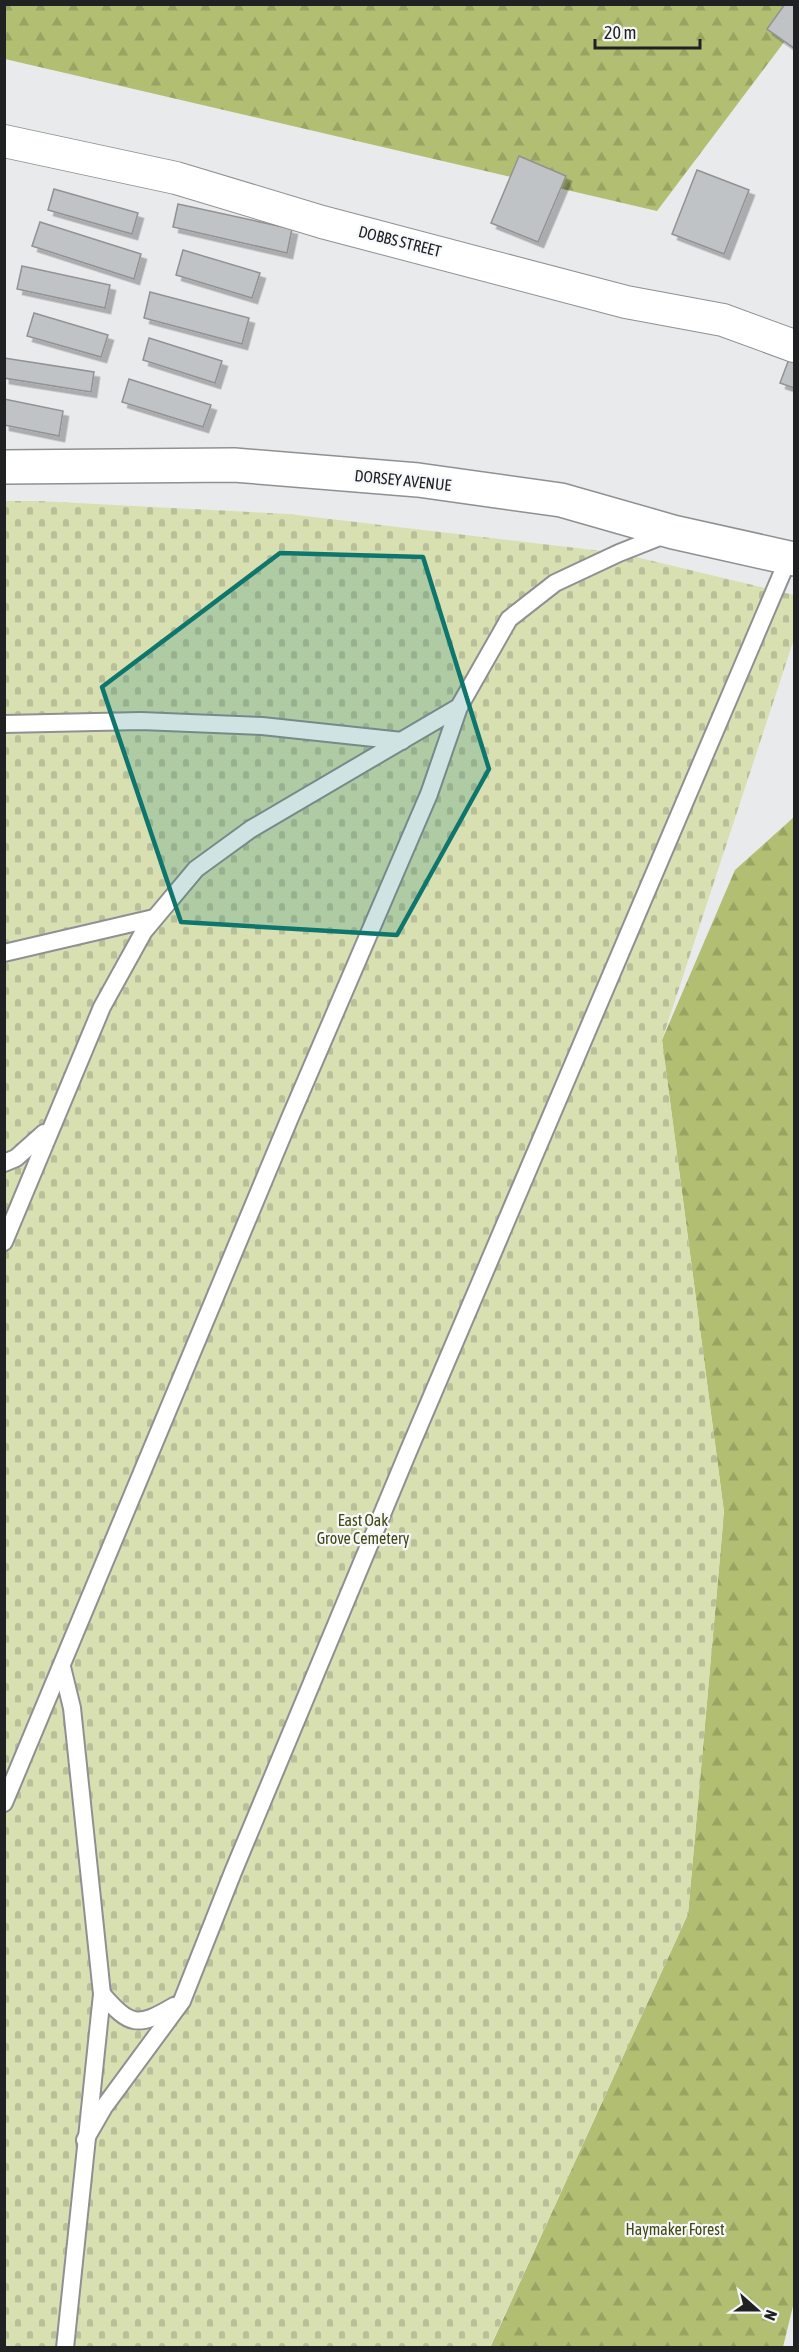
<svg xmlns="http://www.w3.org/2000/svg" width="799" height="2352" viewBox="0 0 799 2352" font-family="'Asap Condensed',sans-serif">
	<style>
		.forest { fill: url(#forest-firs) }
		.cemetery { fill: url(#cemetery-stones) }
		.building { fill: #c0c3c5; stroke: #909294; stroke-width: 1.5; filter: url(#shadow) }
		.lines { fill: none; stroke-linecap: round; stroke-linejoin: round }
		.lane-casing { stroke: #8e9092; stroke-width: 20 }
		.street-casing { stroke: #8e9092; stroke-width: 34 }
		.secondary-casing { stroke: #8e9092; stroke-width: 36 }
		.lane { stroke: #fff; stroke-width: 16 }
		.street { stroke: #fff; stroke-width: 32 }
		.secondary { stroke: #fff; stroke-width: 33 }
		.marked { fill: #0f766e; fill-opacity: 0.2; stroke: #0f766e; stroke-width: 4.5; stroke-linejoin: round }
		.labels { text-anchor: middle; stroke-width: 4.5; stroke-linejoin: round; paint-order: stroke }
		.street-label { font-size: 16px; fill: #202122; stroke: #f5f7fa }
		.park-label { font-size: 16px; fill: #42480f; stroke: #f5f7fa }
	</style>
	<defs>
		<pattern id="forest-firs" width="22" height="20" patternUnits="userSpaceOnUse" patternTransform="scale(1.5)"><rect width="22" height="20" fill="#b2be72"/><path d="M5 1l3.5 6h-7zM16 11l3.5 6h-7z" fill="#99a362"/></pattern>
		<pattern id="cemetery-stones" width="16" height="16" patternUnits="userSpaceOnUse" patternTransform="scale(1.5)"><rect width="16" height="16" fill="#d8e0b2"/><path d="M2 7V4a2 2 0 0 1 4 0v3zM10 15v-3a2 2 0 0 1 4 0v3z" fill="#b9c099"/></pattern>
		<filter id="shadow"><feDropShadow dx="5.5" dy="5.5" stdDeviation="0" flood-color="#0004"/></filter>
	</defs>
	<rect width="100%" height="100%" fill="#e8eaec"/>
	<!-- forest -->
	<g class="forest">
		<path d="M5,5H794V29L657,211L5,59Z"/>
		<path d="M794,817V2302L783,2347L490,2348L688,1914L724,1512L662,1040L735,870Z"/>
	</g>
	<!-- cemetery -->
	<path class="cemetery" d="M4,501H38L288,514L619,553L794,595V639L662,1040L724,1512L688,1914L490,2347H5Z"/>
	<!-- building -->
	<g class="building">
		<path d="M785,4H794V48L767,29Z"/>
		<path d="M519,156L566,176L538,242L491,223Z"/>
		<path d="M697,170L749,190L724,254L672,234Z"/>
		<path d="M54,189L138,213L132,234L48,210Z"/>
		<path d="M178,204L292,229L287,253L173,227Z"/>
		<path d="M40,222L141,254L134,279L32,246Z"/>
		<path d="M183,250L260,273L252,298L176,275Z"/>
		<path d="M22,266L110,285L105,308L17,289Z"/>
		<path d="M150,292L249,318L242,344L144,318Z"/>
		<path d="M34,313L108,335L101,357L27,336Z"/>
		<path d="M149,338L222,361L215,383L143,360Z"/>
		<path d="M4,358L94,372L91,392L4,378Z"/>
		<path d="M789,359L794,361V388L780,383Z"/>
		<path d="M129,379L211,405L203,427L122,402Z"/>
		<path d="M4,399L63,411L59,436L4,425Z"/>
	</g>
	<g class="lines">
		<!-- lane casing -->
		<g class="lane-casing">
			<g id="lane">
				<path d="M4,724L141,721L262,726L402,741"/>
				<path d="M4,953L154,918"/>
				<path d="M4,1163L16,1158L44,1133"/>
				<path d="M4,1242L102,1007L144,931L196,869L251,829L459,707L509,619L555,583L619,553L667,534"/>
				<path d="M62,1667L72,1708L102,1994L65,2348"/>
				<path d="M4,1803L289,1120L429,794L459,707"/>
				<path d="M102,1994C130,2026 137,2028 174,2006"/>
				<path d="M85,2140L104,2107L182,2001L233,1872L408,1452L789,557"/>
			</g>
		</g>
		<!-- street casing -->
		<g class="street-casing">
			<path id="street" d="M4,141L176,178L322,222L626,302L723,320L794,346"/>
		</g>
		<!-- secondary casing -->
		<g class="secondary-casing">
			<path id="secondary" d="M4,467L234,465L418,480L561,500L673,532L794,559"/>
		</g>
		<!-- lane -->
		<use href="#lane" class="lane"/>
		<!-- street -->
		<use href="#street" class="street"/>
		<!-- secondary -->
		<use href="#secondary" class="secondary"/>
	</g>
	<!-- marked area -->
	<path class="marked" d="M280,553L423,557L489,769L397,935L181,922L102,687Z"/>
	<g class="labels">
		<!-- street labels -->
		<g class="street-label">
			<text transform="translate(400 241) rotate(14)" y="6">DOBBS STREET</text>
			<text transform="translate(403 480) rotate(6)" y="6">DORSEY AVENUE</text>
		</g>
		<!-- park labels -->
		<g class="park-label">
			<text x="363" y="1526">East Oak<tspan x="363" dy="18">Grove Cemetery</tspan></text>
			<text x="675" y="2235">Haymaker Forest</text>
		</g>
	</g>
	<!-- border -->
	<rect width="799" height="2352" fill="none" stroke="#202122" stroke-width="12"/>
	<!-- north arrow -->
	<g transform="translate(757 2310) rotate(111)" stroke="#f5f7fa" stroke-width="4.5" paint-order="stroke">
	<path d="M0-4.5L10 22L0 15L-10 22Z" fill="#202122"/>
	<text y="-9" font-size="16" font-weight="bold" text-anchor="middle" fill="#202122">N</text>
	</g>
	<!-- scale -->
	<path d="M595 39v9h105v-9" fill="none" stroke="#202122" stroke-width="3"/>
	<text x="604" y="39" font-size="18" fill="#202122" stroke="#f5f7fa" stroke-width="4.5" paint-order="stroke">20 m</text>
</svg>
